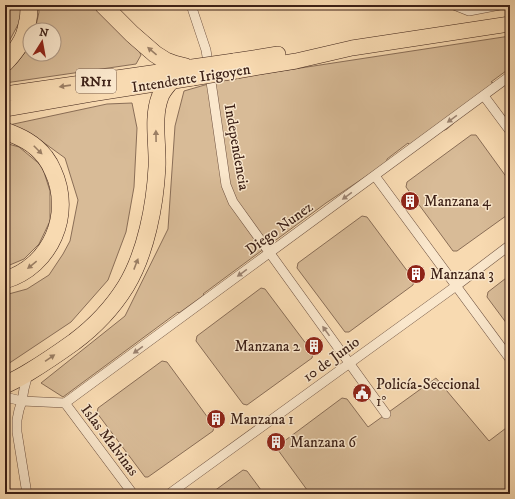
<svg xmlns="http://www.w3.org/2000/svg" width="515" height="499" viewBox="0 0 515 499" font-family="'IM FELL DW Pica',serif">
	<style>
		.green { fill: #d8bb97; stroke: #8a6e57 }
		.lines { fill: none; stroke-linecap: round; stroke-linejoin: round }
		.minor-casing { stroke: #6c4f3e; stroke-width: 10 }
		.primary-casing { stroke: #3d2117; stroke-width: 16 }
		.motorway-casing { stroke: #3d2117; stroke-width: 18 }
		.minor { stroke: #fae7cc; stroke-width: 9 }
		.primary { stroke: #f8dab1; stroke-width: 15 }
		.motorway { stroke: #f8dab1; stroke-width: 17 }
		.primary-bridge-casing { stroke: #3d2117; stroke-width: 16; stroke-linecap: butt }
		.primary-bridge { stroke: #f8dab1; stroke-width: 15 }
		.oneway { fill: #9a7e64 }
		.oneway2 { fill: #9c8472 }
		.labels { text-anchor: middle; stroke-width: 3; stroke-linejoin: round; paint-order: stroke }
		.shield { fill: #fae7cc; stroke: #765c4d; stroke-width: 1 }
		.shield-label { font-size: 14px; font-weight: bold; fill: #3d2117 }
		.street-label { font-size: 15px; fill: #3d2117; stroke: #fae7cc }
		.poi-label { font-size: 15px; fill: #3d2117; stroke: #fae7cc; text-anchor: start }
	</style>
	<rect width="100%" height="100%" fill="#f8dab1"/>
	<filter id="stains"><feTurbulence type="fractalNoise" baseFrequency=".005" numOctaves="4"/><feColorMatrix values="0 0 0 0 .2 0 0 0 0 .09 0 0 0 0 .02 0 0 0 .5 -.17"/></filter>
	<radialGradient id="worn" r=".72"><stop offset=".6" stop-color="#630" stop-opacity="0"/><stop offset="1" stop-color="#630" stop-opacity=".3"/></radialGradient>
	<!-- green -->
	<g class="green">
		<path d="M5,5H21V19L5,49Z"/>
		<path d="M38,5H93L136,44L141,55L136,64L5,83V72L16,64L30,46V54H54V30H35L39,12Z"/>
		<path d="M510,36V68L491,82L498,84L447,129L410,145L408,143L387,159V161H389L326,203L203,294L204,295L179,313L178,312L63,397L41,383L125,316L168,229L175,126L184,91L222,80Z"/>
		<path d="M132,103L137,128L134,187L126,232L108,280L71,322L5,366V295L27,289L49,275L63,254L70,241L78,200L65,158L36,137L9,125L107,104Z"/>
		<path d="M471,135H476L510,182V213L457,251H453L406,187L407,182Z"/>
		<path d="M5,143L19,147L42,166L50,191V221L39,244L24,259L5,267Z"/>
		<path d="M362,216L367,217L414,280L413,285L349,332H345L297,268L298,263Z"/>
		<path d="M510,275V328L487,297L488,292Z"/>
		<path d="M261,288L265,289L313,353L312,358L247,405L243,404L196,341L197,336Z"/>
		<path d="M162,361L167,362L214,426L213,431L148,477H145L97,413L98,408Z"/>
		<path d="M436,378L489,441L510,425V494H362L360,492L357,494H310L278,450L279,445L342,398L347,399L368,427Z"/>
		<path d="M243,470L247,471L264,494H210Z"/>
	</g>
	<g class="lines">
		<!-- minor casing -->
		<g class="minor-casing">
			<g id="minor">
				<path d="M191,5L206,50L213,95L226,185L233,202L386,414"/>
				<path d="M454,5L469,11L500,5"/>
				<path d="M484,96L510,131"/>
				<path d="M375,176L510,359"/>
				<path d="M5,397L22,401L65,403"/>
				<path d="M65,403L510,76"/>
				<path d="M65,403L133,494"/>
				<path d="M27,494L17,432V420L19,410L22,401L24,389L28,374"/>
				<path d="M169,494L456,286L510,245"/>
			</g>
		</g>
		<!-- primary casing -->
		<g class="primary-casing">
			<g id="primary">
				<path d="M234,61L278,54"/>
				<path d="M236,71L296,61L352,48L510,24"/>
				<path d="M5,94L186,68"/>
				<path d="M5,109L91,94L193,78"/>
			</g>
		</g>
		<!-- motorway casing -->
		<g class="motorway-casing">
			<g id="motorway">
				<path d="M103,5L132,34L155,54L166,61L174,64L186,67"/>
				<path d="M5,63C15,52 25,40 27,24C29,18 29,11 29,5"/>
				<path d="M5,131C21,137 34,143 45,157C48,161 51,166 53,171C73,214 51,266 5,280"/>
				<path d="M5,385C13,381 21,377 29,372C44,363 60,352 74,342C94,327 113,307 126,286C146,253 155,205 157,167C158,145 152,118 160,97C162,91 166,87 170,82"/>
			</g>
		</g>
		<!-- minor -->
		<use href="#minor" class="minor"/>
		<!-- primary -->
		<use href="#primary" class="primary"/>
		<!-- motorway -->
		<use href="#motorway" class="motorway"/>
		<!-- primary-bridge casing -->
		<g class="primary-bridge-casing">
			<g id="primary-bridge">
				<path d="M192,67L234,61"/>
				<path d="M193,78L236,71"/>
			</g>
		</g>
		<!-- primary-bridge -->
		<use href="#primary-bridge" class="primary-bridge"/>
	</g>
	<!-- one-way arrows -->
	<defs><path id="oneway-solid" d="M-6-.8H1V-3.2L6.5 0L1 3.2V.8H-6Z"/></defs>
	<g class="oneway">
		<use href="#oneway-solid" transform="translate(152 51) rotate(-140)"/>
		<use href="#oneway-solid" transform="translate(65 86) rotate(172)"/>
		<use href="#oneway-solid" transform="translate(156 136) rotate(-91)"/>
		<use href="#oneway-solid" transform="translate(38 150) rotate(45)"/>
		<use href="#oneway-solid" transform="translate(136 264) rotate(-69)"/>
		<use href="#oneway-solid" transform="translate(32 265) rotate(141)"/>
		<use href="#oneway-solid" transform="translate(50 358) rotate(-34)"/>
	</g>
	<g class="oneway2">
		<use href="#oneway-solid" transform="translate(452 119) rotate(144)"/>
		<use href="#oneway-solid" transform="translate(347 196) rotate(144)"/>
		<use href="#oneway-solid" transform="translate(242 273) rotate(144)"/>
		<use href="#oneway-solid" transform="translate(326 331) rotate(-126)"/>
		<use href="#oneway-solid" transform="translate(138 350) rotate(144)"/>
	</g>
	<!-- icons -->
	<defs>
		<g id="building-disc" transform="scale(1)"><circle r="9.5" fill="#8f2418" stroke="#fae7cc"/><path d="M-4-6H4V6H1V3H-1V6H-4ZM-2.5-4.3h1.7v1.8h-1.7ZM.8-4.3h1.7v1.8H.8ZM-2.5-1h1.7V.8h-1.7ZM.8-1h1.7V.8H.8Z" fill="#fff"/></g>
		<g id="civic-disc" transform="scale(1)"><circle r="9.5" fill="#8f2418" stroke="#fae7cc"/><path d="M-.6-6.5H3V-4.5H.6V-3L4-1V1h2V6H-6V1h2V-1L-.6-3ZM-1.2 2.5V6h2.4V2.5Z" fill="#fff"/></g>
	</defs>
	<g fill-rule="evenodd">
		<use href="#building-disc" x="410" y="201"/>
		<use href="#building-disc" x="416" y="274"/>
		<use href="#building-disc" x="314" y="346"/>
		<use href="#civic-disc" x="362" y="393"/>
		<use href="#building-disc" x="216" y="419"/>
		<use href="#building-disc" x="276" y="442"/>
	</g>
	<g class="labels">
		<!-- shield labels -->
		<rect class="shield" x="76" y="69" width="40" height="24" rx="3"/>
		<g class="shield-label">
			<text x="96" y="86">RN11</text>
		</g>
		<!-- street labels -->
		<g class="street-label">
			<text transform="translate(191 78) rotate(-9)" y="5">Intendente Irigoyen</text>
			<text transform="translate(237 147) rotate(80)" y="5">Independencia</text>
			<text transform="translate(279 228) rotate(-36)" y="5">Diego Nunez</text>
			<text transform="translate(331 359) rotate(-36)" y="5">10 de Junio</text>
			<text transform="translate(110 440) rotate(53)" y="5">Islas Malvinas</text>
		</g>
		<!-- poi labels -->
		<g class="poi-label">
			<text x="424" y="206">Manzana 4</text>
			<text x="430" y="279">Manzana 3</text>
			<text x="300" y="351" text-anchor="end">Manzana 2</text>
			<text x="376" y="389">Policía-Seccional<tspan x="376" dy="17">1°</tspan></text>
			<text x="230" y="424">Manzana 1</text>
			<text x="290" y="447">Manzana 6</text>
		</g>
	</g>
	<!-- margin -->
	<rect width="515" height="499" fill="none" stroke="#f8dab1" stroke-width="20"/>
	<rect x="6" y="6" width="503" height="487" fill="none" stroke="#3d2117" stroke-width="2"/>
	<rect x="10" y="10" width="495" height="479" fill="none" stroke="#3d2117"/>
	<!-- north arrow -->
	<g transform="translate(42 42) rotate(11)"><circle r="19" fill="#fae7cc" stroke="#ae9884"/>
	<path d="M0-3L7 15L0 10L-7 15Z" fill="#8f2418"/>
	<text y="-6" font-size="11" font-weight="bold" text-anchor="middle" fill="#3d2117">N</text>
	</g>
	<rect width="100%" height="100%" filter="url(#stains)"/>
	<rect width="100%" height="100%" fill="url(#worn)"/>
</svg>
